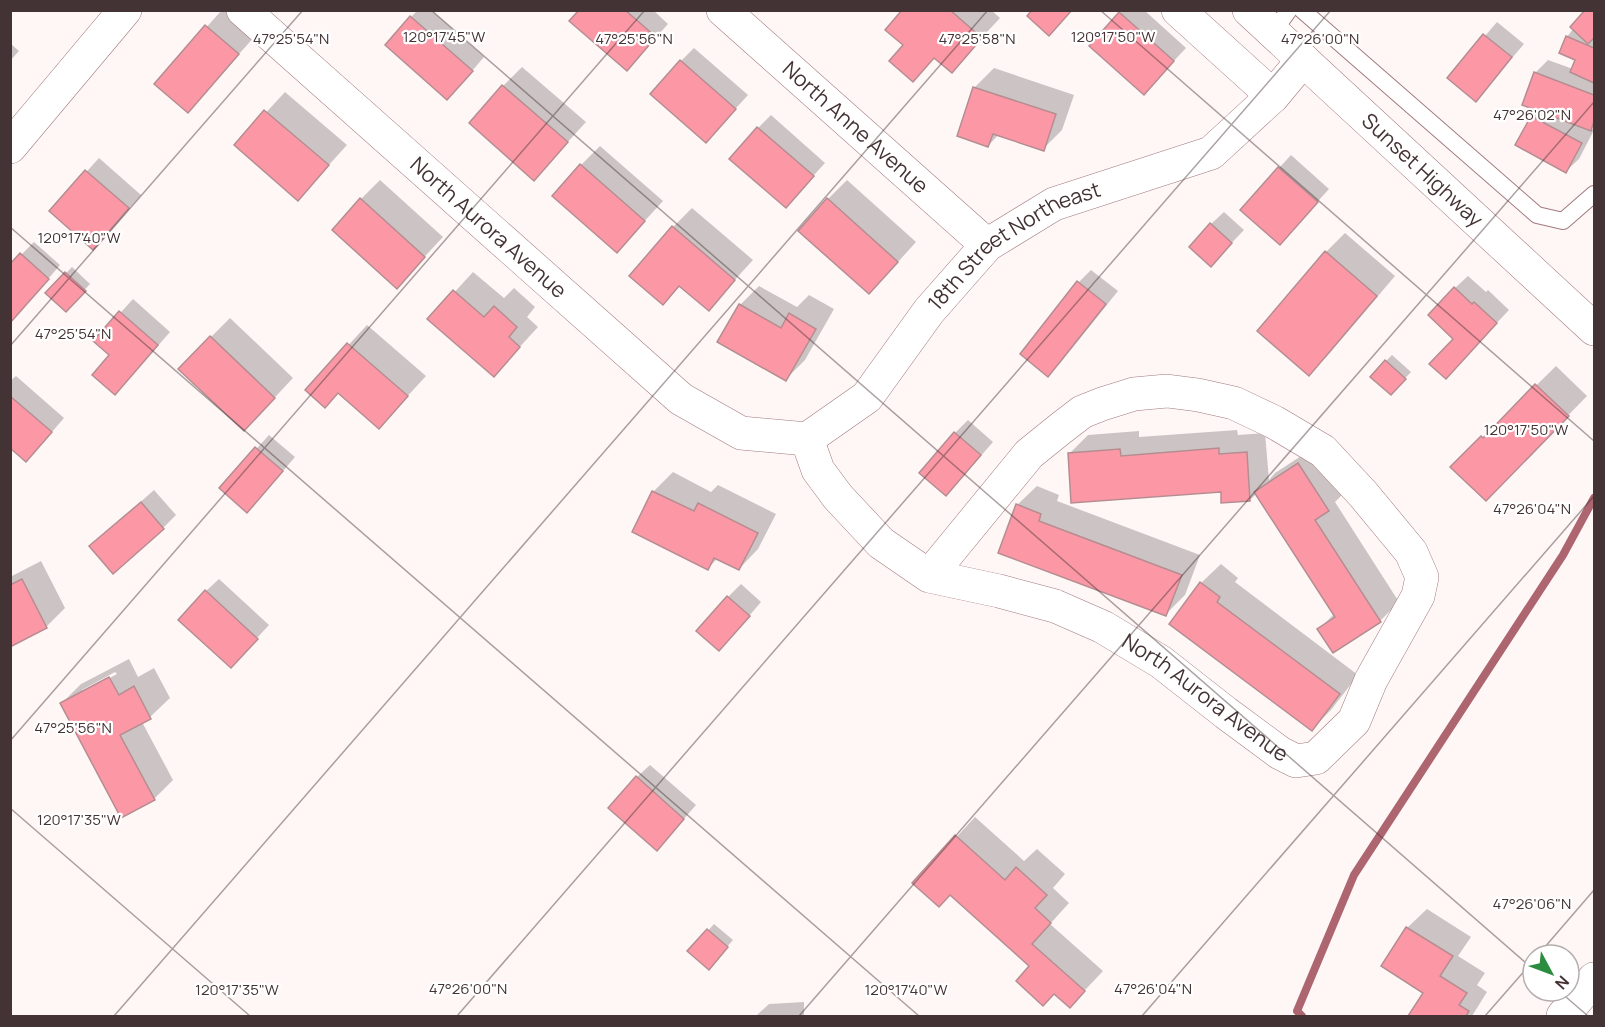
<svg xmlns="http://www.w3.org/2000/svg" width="1605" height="1027" viewBox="0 0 1605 1027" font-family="Manrope,sans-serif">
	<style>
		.shadow { fill: #0003; fill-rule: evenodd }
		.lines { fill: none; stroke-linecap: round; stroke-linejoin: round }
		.stream { stroke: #ad656f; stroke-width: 8 }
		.building { fill: #fc98a6; stroke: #b58d91; stroke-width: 1.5 }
		.service-casing { stroke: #a17a7e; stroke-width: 18 }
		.minor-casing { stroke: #a17a7e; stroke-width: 34 }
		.tertiary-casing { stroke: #a17a7e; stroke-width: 34 }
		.trunk-casing { stroke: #a17a7e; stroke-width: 34 }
		.service { stroke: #fff; stroke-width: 16 }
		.minor { stroke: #fff; stroke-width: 33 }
		.tertiary { stroke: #fff; stroke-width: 33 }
		.trunk { stroke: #fff; stroke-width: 33 }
		.ticks { fill: none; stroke: #443335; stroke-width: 1.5; stroke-opacity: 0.45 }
		.labels { text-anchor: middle; stroke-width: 4.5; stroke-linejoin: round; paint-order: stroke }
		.street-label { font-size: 21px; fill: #443335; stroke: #fff }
		.ticks-label { font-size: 15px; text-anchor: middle; fill: #443335; stroke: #fff; stroke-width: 4.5; stroke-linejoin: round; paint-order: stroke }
	</style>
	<rect width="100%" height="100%" fill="#fff6f6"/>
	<!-- shadow -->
	<g class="shadow">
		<path d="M222,10H230L257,34L188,111L156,83Z"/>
		<path d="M418,10H431L484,57L460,85L411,17Z"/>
		<path d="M581,10H653L668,24L639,56Z"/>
		<path d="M904,10H991L1000,18L951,71L935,57L913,80L905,45Z"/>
		<path d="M1123,10H1144L1186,48L1144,93L1091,46Z"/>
		<path d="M1587,10H1594V125L1591,128L1594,130L1579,159L1566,171L1517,145L1533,117L1539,110L1535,73L1548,60L1573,69L1577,59L1567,37Z"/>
		<path d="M1497,22L1524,44L1476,100L1449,78Z"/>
		<path d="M10,43L19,51L10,61Z"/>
		<path d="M694,48L748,95L706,141L681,61Z"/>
		<path d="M522,67L586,122L534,179L503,86Z"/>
		<path d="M994,68L1074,95L1062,130L1043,149L999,134L988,146L974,88Z"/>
		<path d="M285,92L347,145L298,199L236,145Z"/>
		<path d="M771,115L825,163L786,206L758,128Z"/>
		<path d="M600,146L663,201L617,251L581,165Z"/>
		<path d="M1291,155L1329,189L1280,243L1279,168Z"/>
		<path d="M99,158L141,195L93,248L51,211Z"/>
		<path d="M380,180L443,237L397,286L361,199Z"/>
		<path d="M847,180L916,242L888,273L828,199Z"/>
		<path d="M692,208L753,260L708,309L681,285L663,303L673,227Z"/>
		<path d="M1224,212L1244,230L1223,252L1211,224Z"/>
		<path d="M1345,233L1395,276L1328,355L1309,374L1326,252Z"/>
		<path d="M34,242L60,265L19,313L21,255Z"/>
		<path d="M72,267L90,284L66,310L47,293Z"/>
		<path d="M1091,270L1118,291L1061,362L1048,375L1079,282Z"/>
		<path d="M473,272L504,298L514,288L535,307L527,317L538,327L494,375L430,319Z"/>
		<path d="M1468,276L1486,292L1488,290L1509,310L1458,364L1455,288Z"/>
		<path d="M759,286L797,307L809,295L834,309L805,360L785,380L740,305Z"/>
		<path d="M133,299L170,332L128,380L111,355L95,341Z"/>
		<path d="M230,318L293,378L263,410L211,337Z"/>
		<path d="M367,325L426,376L379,427L339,391L307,390Z"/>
		<path d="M1392,355L1411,372L1397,387L1386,361Z"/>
		<path d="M1556,366L1587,396L1505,480L1453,467Z"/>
		<path d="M16,376L64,418L39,447L10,446V381Z"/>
		<path d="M968,420L993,442L959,481L955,433Z"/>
		<path d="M1237,430L1238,435L1265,433L1269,480L1275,473L1318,445L1347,490L1335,502L1399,602L1380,621L1319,629L1334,614L1257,493L1250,500L1222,490L1069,454L1088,435L1139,431V437Z"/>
		<path d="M269,435L295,457L260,498L221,488Z"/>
		<path d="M673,472L711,492L718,485L776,514L758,549L739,569L718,558L708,568L634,531L654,491Z"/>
		<path d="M1037,486L1059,495L1057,501L1200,555L1185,595L1166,614L1017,505Z"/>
		<path d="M154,490L176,515L163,528L104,534Z"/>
		<path d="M41,561L65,608L46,627L10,645V577Z"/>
		<path d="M1221,564L1238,578L1235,582L1358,675L1331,710L1312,729L1201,583Z"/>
		<path d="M219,579L269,625L243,653L206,591Z"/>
		<path d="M741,584L761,602L732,636L728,597Z"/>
		<path d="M129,659L138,677L154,668L170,698L150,717L142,722L173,780L154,799L61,704L81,684ZM115,672L117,674L82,693V690Z"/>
		<path d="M650,765L696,805L669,836L637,777Z"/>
		<path d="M975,817L1024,861L1037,849L1065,874L1053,888L1069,903L1050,924L1103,971L1070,1006L1031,966L951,894L914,883Z"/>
		<path d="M1427,909L1471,937L1458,956L1485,973L1477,985L1487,992L1472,1016H1410L1425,993L1383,966L1407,928Z"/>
		<path d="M714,924L733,940L714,962L690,951Z"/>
		<path d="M804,1002V1016H756L769,1004Z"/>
	</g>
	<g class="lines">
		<!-- stream -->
		<path class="stream" d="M1302,1016L1297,1011L1354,875L1563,555L1594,498"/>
	</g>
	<!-- building -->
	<g class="building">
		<path d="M579,10H625L656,37L627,71L569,21Z"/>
		<path d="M902,10H950L982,38L952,73L934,58L913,82L889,61L903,45L885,30Z"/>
		<path d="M1032,10H1072L1049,36L1027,16Z"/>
		<path d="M1585,10H1594V38L1588,44L1570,27Z"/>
		<path d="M1119,12L1174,61L1144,95L1089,46Z"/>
		<path d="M410,16L473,71L447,100L385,45Z"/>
		<path d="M205,25L239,54L188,113L154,84Z"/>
		<path d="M1483,34L1512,57L1476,102L1447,78Z"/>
		<path d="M1566,36L1594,48V83L1570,72L1575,60L1559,53Z"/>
		<path d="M680,60L736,109L706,143L650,94Z"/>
		<path d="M1534,72L1594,95V121L1591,131L1522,105Z"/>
		<path d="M502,85L568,142L534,181L469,123Z"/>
		<path d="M973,87L1056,114L1044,151L993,134L988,147L957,136Z"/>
		<path d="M264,110L329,165L298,201L234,145Z"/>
		<path d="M1531,116L1582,143L1566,173L1515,145Z"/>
		<path d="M757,127L814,176L786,208L729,159Z"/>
		<path d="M580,164L645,221L617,253L552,196Z"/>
		<path d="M1278,167L1318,202L1280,245L1240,210Z"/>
		<path d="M85,170L129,208L93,250L49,211Z"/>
		<path d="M360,198L425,257L397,289L332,230Z"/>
		<path d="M827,198L898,262L869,294L798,231Z"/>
		<path d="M1210,223L1232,243L1211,267L1189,247Z"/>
		<path d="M672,226L735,280L709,311L679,286L663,305L629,276Z"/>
		<path d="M1325,251L1377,296L1309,376L1257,331Z"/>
		<path d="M20,253L49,279L10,323V264Z"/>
		<path d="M65,272L86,291L66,312L45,293Z"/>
		<path d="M1077,281L1106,304L1048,377L1020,354Z"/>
		<path d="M1454,287L1472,304L1474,302L1497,323L1446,379L1429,364L1453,339L1428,315Z"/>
		<path d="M453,290L484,317L494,306L517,327L509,337L520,347L494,377L427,319Z"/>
		<path d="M739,304L781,328L789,313L816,329L786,381L717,342Z"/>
		<path d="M119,311L158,345L115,395L92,375L109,355L93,341Z"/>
		<path d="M210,336L275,398L244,431L178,369Z"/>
		<path d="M347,343L408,396L379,429L338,393L325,408L305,390Z"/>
		<path d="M1385,360L1406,379L1391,395L1370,377Z"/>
		<path d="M1535,384L1569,416L1486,501L1450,467L1481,436L1483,438Z"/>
		<path d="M10,396L52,432L26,462L10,448Z"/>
		<path d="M954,432L981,455L946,496L919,473Z"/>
		<path d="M255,447L283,471L247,513L219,488Z"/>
		<path d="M1219,448V454L1247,452L1250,501L1221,503V492L1071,503L1068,453L1120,449L1121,456Z"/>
		<path d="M1298,463L1329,511L1315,520L1381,622L1333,653L1317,629L1335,617L1254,492Z"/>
		<path d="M652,491L694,511L698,503L758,533L739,570L714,558L708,570L632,532Z"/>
		<path d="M141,502L164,529L113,574L89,546Z"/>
		<path d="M1016,504L1041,514L1039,521L1182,575L1166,616L998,553Z"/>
		<path d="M22,579L47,628L10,647V585Z"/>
		<path d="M1200,582L1220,597L1217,602L1340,694L1312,731L1169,624Z"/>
		<path d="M205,590L258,639L231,668L178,620Z"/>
		<path d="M727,596L750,616L719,651L696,631Z"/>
		<path d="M109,677L119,695L134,686L151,719L120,735L155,800L121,818L60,703Z"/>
		<path d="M636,776L684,819L657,851L608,808Z"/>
		<path d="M955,835L1005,880L1016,867L1047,895L1035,908L1051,923L1032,944L1085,991L1070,1008L1054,994L1043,1006L1016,981L1029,966L950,895L939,907L912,883Z"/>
		<path d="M1406,927L1453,956L1440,976L1467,993L1459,1005L1469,1011L1466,1016H1408L1423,993L1381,966Z"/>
		<path d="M707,929L728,947L709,970L687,951Z"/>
	</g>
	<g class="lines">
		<!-- service casing -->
		<g class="service-casing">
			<g id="service">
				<path d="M1302,10L1537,215L1563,221L1594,194"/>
				<path d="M1273,32L1289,10"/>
			</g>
		</g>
		<!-- minor casing -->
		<g class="minor-casing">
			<g id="minor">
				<path id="s1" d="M243,10L681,399L741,433L807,439L867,397L929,311L987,245L1054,204L1211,153L1273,96L1303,60"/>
				<path id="s2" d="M723,10L987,245"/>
				<path d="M1178,10L1273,96"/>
				<path d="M10,147L125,10"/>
				<path id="s3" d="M807,439L818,470L838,497L881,543L929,576L999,591L1055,606L1103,627L1161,662L1226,713L1280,753L1296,761L1316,758L1354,721L1371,680L1418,596L1422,577L1411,552L1363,494L1323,451L1274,422L1234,403L1198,395L1167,391L1134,394L1102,404L1082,412L1060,429L1029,454L929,576"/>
			</g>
		</g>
		<!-- tertiary casing -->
		<g class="tertiary-casing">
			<path id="tertiary" d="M1563,1016L1594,979"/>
		</g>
		<!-- trunk casing -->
		<g class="trunk-casing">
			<g id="trunk">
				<path id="s4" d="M1249,10L1594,329"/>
			</g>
		</g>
		<!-- service -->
		<use href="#service" class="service"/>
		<!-- minor -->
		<use href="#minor" class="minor"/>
		<!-- tertiary -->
		<use href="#tertiary" class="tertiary"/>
		<!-- trunk -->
		<use href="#trunk" class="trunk"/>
	</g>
	<!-- ticks -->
	<path class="ticks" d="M431,10L1533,969M1100,10L1594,441M10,227L919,1016M10,346L303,10M10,741L645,10M10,808L250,1016M1538,955L1594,890M1559,991L1588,1016M114,1016L988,10M457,1016L1331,10M799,1016L1594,102M1142,1016L1594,496M1485,1016L1533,961"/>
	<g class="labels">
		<!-- street labels -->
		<g class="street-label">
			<text dy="7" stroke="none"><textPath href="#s2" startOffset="177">North Anne Avenue</textPath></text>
			<text dy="7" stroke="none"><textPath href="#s4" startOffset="236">Sunset Highway</textPath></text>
			<text dy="7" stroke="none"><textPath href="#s1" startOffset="328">North Aurora Avenue</textPath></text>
			<text dy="7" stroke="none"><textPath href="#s1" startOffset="1010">18th Street Northeast</textPath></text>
			<text dy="7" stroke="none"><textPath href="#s3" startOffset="494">North Aurora Avenue</textPath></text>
		</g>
	</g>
	<g class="ticks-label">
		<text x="444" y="42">120°17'45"W</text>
		<text x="1113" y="42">120°17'50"W</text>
		<text x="291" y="44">47°25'54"N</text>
		<text x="634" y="44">47°25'56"N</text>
		<text x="977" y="44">47°25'58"N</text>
		<text x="1320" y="44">47°26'00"N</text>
		<text x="1532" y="120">47°26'02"N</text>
		<text x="79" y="243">120°17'40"W</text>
		<text x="73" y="339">47°25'54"N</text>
		<text x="1526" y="435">120°17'50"W</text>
		<text x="1532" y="514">47°26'04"N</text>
		<text x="73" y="733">47°25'56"N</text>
		<text x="79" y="825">120°17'35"W</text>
		<text x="1532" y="909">47°26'06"N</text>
		<text x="468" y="994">47°26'00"N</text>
		<text x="1153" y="994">47°26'04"N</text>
		<text x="237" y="995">120°17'35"W</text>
		<text x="906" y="995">120°17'40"W</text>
	</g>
	<!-- border -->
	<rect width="1605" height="1027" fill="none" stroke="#443335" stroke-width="24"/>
	<!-- north arrow -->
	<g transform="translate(1551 973) rotate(131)"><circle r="28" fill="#ffffff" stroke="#b4adae" stroke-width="1.5"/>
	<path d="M0-4.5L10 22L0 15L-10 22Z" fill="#2c8c3f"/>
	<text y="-9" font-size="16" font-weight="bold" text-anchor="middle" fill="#443335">N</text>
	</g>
</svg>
